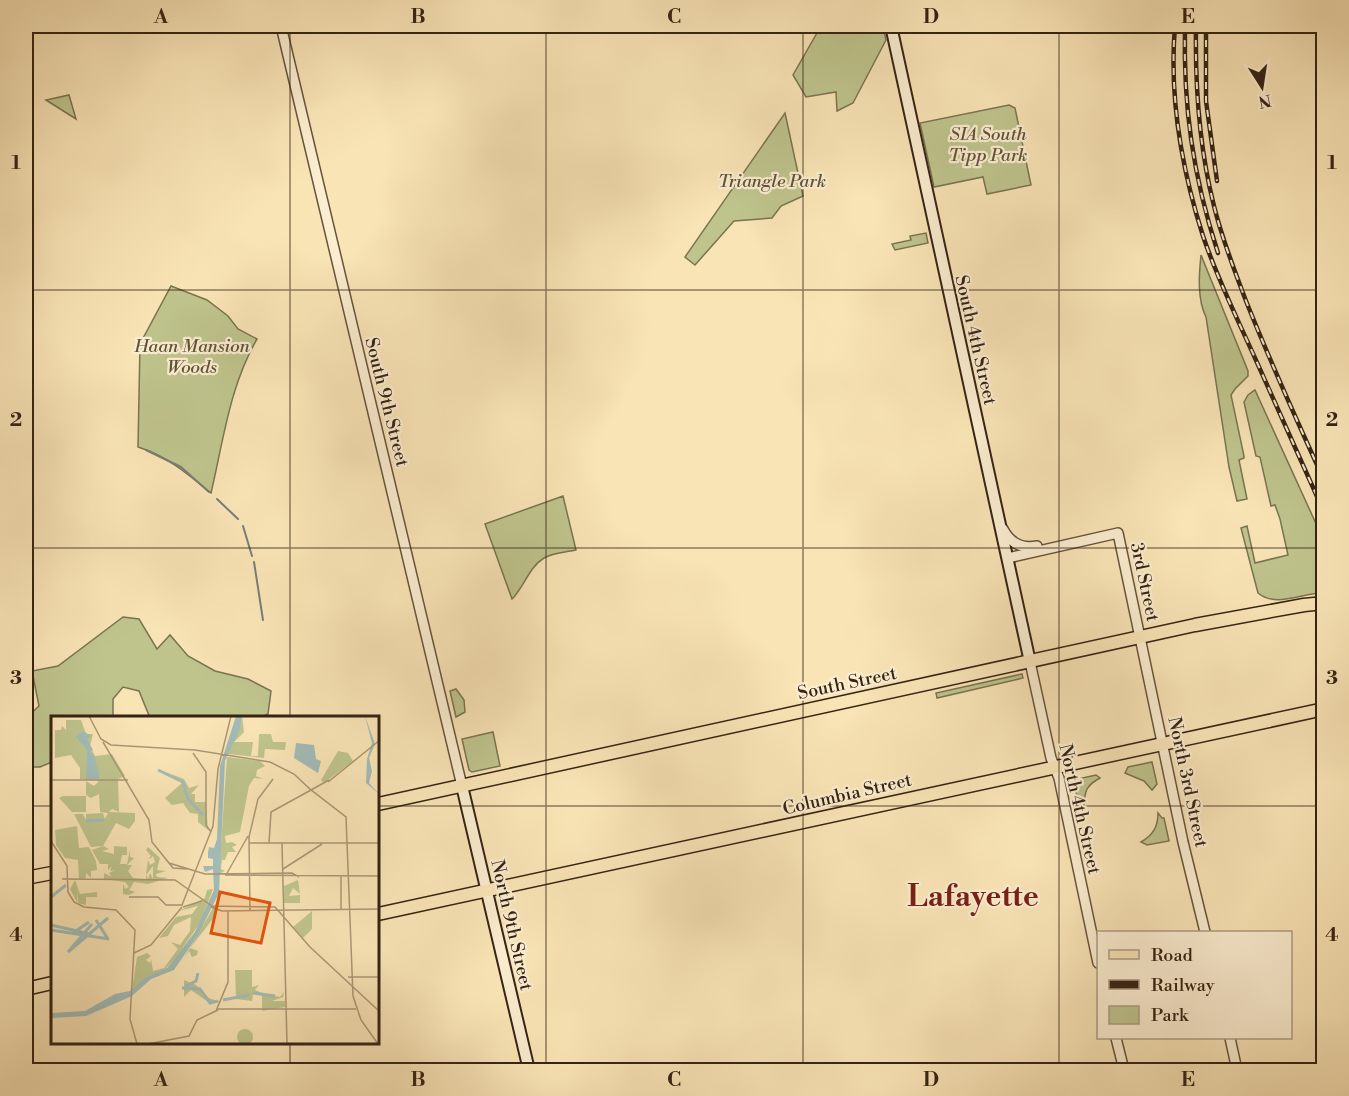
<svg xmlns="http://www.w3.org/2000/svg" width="1349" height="1096" viewBox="0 0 1349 1096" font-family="'Libre Bodoni',serif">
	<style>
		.green { fill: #bfc48d; stroke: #7a7450; stroke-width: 1.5 }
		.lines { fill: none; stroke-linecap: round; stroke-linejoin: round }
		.stream { stroke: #767f76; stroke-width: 2 }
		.tertiary-casing { stroke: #66533c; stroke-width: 12 }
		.secondary-casing { stroke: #352314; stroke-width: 14 }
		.primary-casing { stroke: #352314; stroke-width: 15 }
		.tertiary { stroke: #fbedd0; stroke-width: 9 }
		.secondary { stroke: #fbedd0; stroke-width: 10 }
		.primary { stroke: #f9e4b6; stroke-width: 12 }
		.rail-casing { stroke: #352314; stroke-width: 4.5 }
		.rail { stroke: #fbedd0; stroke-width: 2; stroke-dasharray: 7; stroke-linecap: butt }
		.grid { fill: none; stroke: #352314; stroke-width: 1.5; stroke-opacity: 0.55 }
		.labels { text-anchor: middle; stroke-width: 4.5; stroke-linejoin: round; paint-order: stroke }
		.park-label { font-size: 18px; font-style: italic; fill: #5e5338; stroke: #fbedd0 }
		.street-label { font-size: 18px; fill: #352314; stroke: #fbedd0 }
		.town-label { font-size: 30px; font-weight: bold; fill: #7a1f14; stroke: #fbedd0 }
		.inset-river { fill: none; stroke: #a2bcb8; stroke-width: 3 }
		.inset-road { fill: none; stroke: #ab9775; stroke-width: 1.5 }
		.view { fill: #df560c; fill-opacity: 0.15; stroke: #df560c; stroke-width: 3 }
		.inset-edge { fill: none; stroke: #352314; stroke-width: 3 }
		.neatline { fill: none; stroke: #352314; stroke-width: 2 }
		.grid-label { font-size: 20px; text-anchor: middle; font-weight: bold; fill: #352314 }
	</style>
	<rect width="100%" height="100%" fill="#f9e4b6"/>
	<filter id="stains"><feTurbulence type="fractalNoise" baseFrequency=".00333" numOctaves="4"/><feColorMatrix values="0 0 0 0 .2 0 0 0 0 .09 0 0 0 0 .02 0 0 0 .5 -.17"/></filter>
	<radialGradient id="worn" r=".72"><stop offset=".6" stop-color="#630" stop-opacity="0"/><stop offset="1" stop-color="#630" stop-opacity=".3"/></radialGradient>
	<!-- green -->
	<g class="green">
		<path d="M821,26H883L886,40L853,103L837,111L836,92L806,97L793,75Z"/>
		<path d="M69,95L76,119L46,100Z"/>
		<path d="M1009,105L1015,108L1031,185L987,194L983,177L934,187L920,123Z"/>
		<path d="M785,113L803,196L781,206L772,218L734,221L695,265L685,257Z"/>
		<path d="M926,233L928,243L895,250L892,244L911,240L910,236Z"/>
		<path d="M1201,255L1248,371V376L1235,389L1231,395L1244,456V458L1239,460L1247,499L1237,501L1229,467L1206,317C1197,299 1199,274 1201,255Z"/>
		<path d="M171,286L207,300L228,316L238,329L257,339C230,385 223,442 211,493C188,474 167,456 138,447L140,344Z"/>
		<path d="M1255,390L1323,539V593C1302,593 1276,608 1258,593L1241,528L1247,526L1255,563L1288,555L1280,519L1275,505L1271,506L1260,457L1256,456L1244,402L1248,395Z"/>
		<path d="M563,496L576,550C567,552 552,553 544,558C529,567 524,587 512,599L485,524Z"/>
		<path d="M123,617L139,619L157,649L170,635L188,656L215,671L248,679L271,691L268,714L259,718H150L139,691L123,687L113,699V718H52V762L40,767H26V718L39,706L32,671L58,666Z"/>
		<path d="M1022,674L1023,678L937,698L936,693Z"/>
		<path d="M456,689L464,700L465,712L456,717L450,691Z"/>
		<path d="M493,732L500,766L472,772L469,770L462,739Z"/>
		<path d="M1152,762L1157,784L1152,790L1144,781L1125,773L1128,767Z"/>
		<path d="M1096,775L1100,778C1078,790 1089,798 1081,812L1073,780Z"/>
		<path d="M1158,813L1162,818H1164L1169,841L1147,845L1141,842C1153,835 1158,827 1158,813Z"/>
	</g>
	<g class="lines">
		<!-- stream -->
		<g class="stream">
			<path d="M146,450L181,467L209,492"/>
			<path d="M217,499L238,519"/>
			<path d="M243,526L252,556"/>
			<path d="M254,562L263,620"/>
		</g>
		<!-- tertiary casing -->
		<g class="tertiary-casing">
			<g id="tertiary">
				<path d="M281,26L462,786"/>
				<path d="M1003,529C1010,543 1021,549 1037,546"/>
				<path d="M1008,558L1118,533L1183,842L1205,932"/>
				<path d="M1030,662L1051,758L1059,778L1098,963"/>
				<path d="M1116,1038L1124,1070"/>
				<path d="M1230,1038L1237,1070"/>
			</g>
		</g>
		<!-- secondary casing -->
		<g class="secondary-casing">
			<g id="secondary">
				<path d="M891,26L1030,662"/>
				<path d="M462,786L529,1070"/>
			</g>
		</g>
		<!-- primary casing -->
		<g class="primary-casing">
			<g id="primary">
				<path d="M378,804L1195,625L1304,605L1324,603"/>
				<path d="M26,878L52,873"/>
				<path d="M378,914L1324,709"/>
				<path d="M26,989L52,983"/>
			</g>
		</g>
		<!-- tertiary -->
		<use href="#tertiary" class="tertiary"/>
		<!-- secondary -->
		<use href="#secondary" class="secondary"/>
		<!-- primary -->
		<use href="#primary" class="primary"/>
		<!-- rail casing -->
		<g class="rail-casing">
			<g id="rail">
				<path d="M1175,26C1169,96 1182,170 1203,236C1217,278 1237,318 1255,358C1278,409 1301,461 1324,512"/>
				<path d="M1185,26C1183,107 1193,176 1218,253"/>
				<path d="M1196,26C1195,86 1199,147 1214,206C1222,239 1234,269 1246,301C1270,361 1297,421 1324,480"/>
				<path d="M1206,26V101L1217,181"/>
			</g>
		</g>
		<!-- rail -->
		<use href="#rail" class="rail"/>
	</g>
	<!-- grid -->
	<path class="grid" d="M290,26V718M546,26V1070M803,26V1070M1059,26V1070M26,290H1324M26,548H1324M26,806H52M378,806H1324M290,1044V1070"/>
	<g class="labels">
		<!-- park labels -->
		<g class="park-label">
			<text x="988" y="140">SIA South<tspan x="988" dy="21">Tipp Park</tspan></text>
			<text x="772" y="187">Triangle Park</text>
			<text x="192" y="352">Haan Mansion<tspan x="192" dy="21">Woods</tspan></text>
		</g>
		<!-- street labels -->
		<g class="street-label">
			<text transform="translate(976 340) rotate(77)" y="6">South 4th Street</text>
			<text transform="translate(387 402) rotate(76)" y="6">South 9th Street</text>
			<text transform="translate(1145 582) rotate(78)" y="6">3rd Street</text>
			<text transform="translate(847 683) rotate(-12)" y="6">South Street</text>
			<text transform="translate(1188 782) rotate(78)" y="6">North 3rd Street</text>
			<text transform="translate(847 794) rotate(-13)" y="6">Columbia Street</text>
			<text transform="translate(1080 809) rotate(77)" y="6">North 4th Street</text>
			<text transform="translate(512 925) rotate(77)" y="6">North 9th Street</text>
		</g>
		<!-- town labels -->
		<g class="town-label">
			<text x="973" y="906">Lafayette</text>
		</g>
	</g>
	<!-- overview -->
	<g transform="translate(51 716)">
		<rect width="328" height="328" fill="#f9e4b6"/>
		<path d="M191,0L193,16L183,26H202L200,40H207L208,18H220L222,26H235L234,34L214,33L213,42L177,38ZM15,4H30L35,18H42L39,30L44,40L61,38L74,60L67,63L68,96L61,93L58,96L84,97V105L78,113L65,107L52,130L58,133L51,135L63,138V130L76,131V139H71L69,148H76L79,134V141L83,142L76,149H81L77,155L82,162L95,163V159L97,163L99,157L102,163V150L95,159L97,144L99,149L104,146L102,140L100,142L97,143L100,140L95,134L97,131L109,142L106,154L115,155L105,158L106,161L117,162L97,168L83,166L78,174L84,176L78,179L72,178V168L74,173L78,171L74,166L53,163V157L61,161L58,157L64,154L59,155L61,150L57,154V148H49L41,134L52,130L40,131L23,98H32L35,104V98L52,97L54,103L57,97L49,96L48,78L40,82L35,79V65L43,70L48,65L29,63V52L20,39L4,42V14H10L11,10L15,14ZM287,35L297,37L302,45L273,67L270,64ZM176,41L209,45L214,50L206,54L205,60L212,63L203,62L198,70L189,116L174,120L175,127L181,126L186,129L181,131L185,136H177L174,144H171L170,153L174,155L168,158ZM106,53L133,63L138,72L148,69L140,78H144V86H155L157,114L147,106V98L139,97L132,87L121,89L114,82L131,67ZM12,80H35V96H21L8,82ZM26,110L28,132L38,131L45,145L46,154L40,155V162L35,157V162L28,163L27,144L14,142L5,129L4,114ZM24,164L29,178L46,176V181H35V189L27,187L26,173V186L19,173ZM247,164L249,178L242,172L238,180L249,179V187H233V170ZM162,173L149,207L124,242L114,253L95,261L81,274L86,241L96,237L100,240L95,244L99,247L100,243L102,255L113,252L127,233L120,226L129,229L139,215L140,201L123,209L117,220L108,222L125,201L141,198L147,190L128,195L154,182L156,174ZM165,187V199L139,232L147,235L146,239L141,241L138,235L133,242ZM261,195V213L252,222L242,211ZM184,254H201V271L208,269L204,274L213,278L229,281L233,276L232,281L221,285H234V291L211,295V278H202L201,285L185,283ZM133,264L145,269L158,282L169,286L160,288L140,274L133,281ZM186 321a8 8 0 1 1 16 0a8 8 0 1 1-16 0Z" fill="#bfc48d"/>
		<path d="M185,0H191L188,15L174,45L168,177L147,219L123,254L100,263L81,280L35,300L0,302V297L34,295L64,278L79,275L95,261L116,252L144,216L163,174L162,153L154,156L152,150H162V143L157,142V137L158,131L163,132L166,123L169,50ZM314,0L324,28L318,42L321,55L318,67L328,78L315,67L316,43L321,27ZM32,15L40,20L36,23L42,34L38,36L43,39L47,55V43L48,63H35L36,34L25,21ZM245,27L263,29L265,43L270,45L267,57L243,42Z" fill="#a2bcb8"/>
		<path class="inset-river" d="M107,54L132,66L137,83M137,83L152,99M35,105L53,104M0,181L15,169M45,204L57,223M0,209L39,218M0,214L58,223M22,217L38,206M17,236L41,208M17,236L57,202M135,270L145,265L147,257M131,272L149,273L159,287L167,285M202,277L224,280M172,284L198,279"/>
		<path class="inset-road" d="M38,0L50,23L60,29L144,34L219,46L243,58L260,74L278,64M52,26L98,104L101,126L118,147L154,158L241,157L248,161M142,37L155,56V109L160,116M0,64H77M277,66L329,24M0,125L16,150L17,176L23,186L33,191L65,194L84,214L79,303L86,328M198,127H329M218,127L220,96L260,74L295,101L302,280L310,304L327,328M231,127L236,328M118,147L122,152L136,153M232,153L271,128M174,159L329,160M175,159L197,120M11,163L124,164L161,190L224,191L259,231L329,296M78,181H107L115,189H132M131,189L162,110L167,53L180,0M132,191L151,185M160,191L171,195L329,193M199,194L198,121L207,83L222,63M290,194V160M83,237L100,229L131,191M297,261H329M167,293H305M165,295L177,266V195M97,328L138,320L146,304L167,294"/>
		<path class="view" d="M169,176L219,187L210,227L160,217Z"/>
		<rect width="328" height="328" class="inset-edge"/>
	</g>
	<!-- margin -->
	<rect width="1349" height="1096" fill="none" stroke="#f9e4b6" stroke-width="66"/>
	<!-- legend -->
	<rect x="1097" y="931" width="195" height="108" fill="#fbedd0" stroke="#ac9c85" stroke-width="1.5"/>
	<rect x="1109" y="950" width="30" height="9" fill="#f9e4b6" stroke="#ac9c85" stroke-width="1.5"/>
	<text x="1151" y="961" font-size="18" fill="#352314">Road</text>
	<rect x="1109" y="980" width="30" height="9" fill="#352314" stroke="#ac9c85" stroke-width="1.5"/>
	<text x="1151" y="991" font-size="18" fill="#352314">Railway</text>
	<rect x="1109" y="1006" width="30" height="18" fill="#bfc48d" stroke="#ac9c85" stroke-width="1.5"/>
	<text x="1151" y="1021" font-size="18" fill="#352314">Park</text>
	<!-- north arrow -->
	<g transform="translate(1262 87) rotate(168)" stroke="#fbedd0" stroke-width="4.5" paint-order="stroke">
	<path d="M0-4.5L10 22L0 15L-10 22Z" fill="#352314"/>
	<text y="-9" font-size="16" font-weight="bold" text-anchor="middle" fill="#352314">N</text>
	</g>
	<rect x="33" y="33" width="1283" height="1030" class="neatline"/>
	<g class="grid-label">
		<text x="161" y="23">A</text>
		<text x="418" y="23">B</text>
		<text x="674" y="23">C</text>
		<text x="931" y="23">D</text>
		<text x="1188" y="23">E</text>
		<text x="16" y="169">1</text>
		<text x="1332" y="169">1</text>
		<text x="16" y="426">2</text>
		<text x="1332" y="426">2</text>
		<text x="16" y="684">3</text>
		<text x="1332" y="684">3</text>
		<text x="16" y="941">4</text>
		<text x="1332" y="941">4</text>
		<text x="161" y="1086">A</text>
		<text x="418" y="1086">B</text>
		<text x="674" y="1086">C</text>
		<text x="931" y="1086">D</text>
		<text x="1188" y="1086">E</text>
	</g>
	<rect width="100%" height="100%" filter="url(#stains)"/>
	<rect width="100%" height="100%" fill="url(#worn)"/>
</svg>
